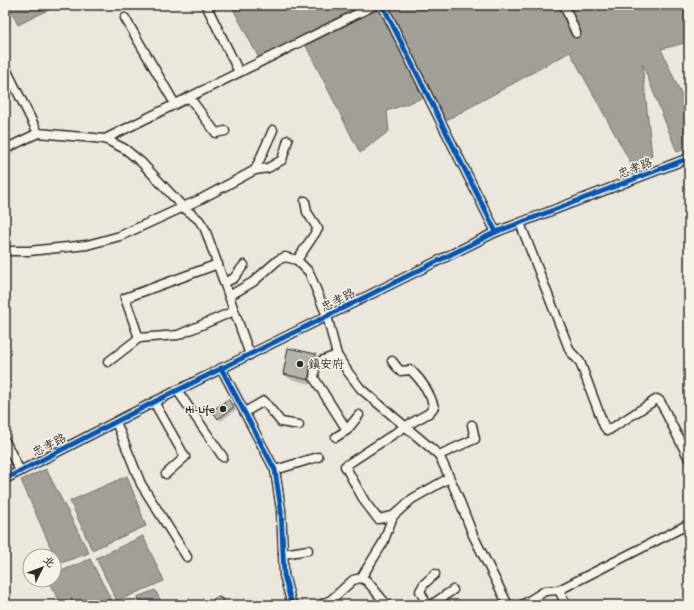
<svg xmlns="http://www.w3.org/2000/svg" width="694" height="610" viewBox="0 0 694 610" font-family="'Gochi Hand','LXGW WenKai TC',sans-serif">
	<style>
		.water { fill: #a29f98; stroke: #72716c }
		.shadow { fill: #0003 }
		.building { fill: #b5b2ab; stroke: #2b2b2b }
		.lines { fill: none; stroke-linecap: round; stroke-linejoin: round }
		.minor-casing { stroke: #2b2b2b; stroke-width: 11 }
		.minor { stroke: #f7f3e8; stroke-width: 8 }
		.cycleway-casing { stroke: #f7f3e8; stroke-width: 8 }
		.cycleway { stroke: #0057b8; stroke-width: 5 }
		.poi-dot { fill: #2b2b2b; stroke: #f7f3e8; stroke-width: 1.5 }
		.labels { text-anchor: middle; stroke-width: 3; stroke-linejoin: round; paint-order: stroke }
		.street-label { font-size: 12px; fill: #2b2b2b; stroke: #f7f3e8 }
		.poi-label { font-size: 12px; fill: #2b2b2b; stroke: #f7f3e8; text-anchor: start }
	</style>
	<rect width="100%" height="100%" fill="#ebe7dd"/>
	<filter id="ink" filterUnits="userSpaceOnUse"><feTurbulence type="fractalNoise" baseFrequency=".025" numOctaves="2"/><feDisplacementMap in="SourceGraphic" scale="8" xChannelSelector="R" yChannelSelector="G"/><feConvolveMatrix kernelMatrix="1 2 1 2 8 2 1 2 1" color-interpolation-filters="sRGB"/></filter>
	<g filter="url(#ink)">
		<!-- water -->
		<g class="water">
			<path d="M8,5H58L18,25Z"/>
			<path d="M231,5H689V42L661,49L689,112V159L688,160L683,150L677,152L642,63L652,156L633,167L570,52L445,121L428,96L387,111L389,131L360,153L304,42L261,62Z"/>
			<path d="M46,469L89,553L58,564L21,480Z"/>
			<path d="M127,476L146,526L92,550L70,501Z"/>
			<path d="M143,536L164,581L117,601L96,558Z"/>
			<path d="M90,559L113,603L107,605H62L47,580H54V574Z"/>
			<path d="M155,590L163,605H141L137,597Z"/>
		</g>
		<!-- shadow -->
		<g class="shadow">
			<path d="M316,355L321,361L315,372L314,385L290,379L284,374Z"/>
			<path d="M231,403L236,410L221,421L213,411Z"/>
		</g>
		<!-- building -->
		<g class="building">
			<path d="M288,348L316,354L315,359L310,366L309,380L283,374Z"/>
			<path d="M228,399L234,407L218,419L212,411Z"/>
		</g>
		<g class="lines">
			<!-- minor casing -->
			<g class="minor-casing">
				<g id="minor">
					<path d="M206,5L239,72"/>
					<path d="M379,5L385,10L496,232"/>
					<path d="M564,5L576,33"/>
					<path d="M125,18L175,104"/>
					<path d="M5,67L38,133L105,139L125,149L141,162L183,207L199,220L205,229L250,355"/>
					<path d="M189,97L216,133L225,131"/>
					<path d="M105,139L375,5"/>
					<path d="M5,149L38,133"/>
					<path d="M255,170L273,130"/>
					<path d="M520,223L570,351L580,362L604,426L607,430H609L657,399L660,401L689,459"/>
					<path d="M5,251H29L87,245L120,236L201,199L255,170L268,168L282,160L288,140"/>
					<path d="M297,260L318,229L307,212L305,201"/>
					<path d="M218,264L125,298L139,338L178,335L234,311"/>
					<path d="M224,283L234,278L244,265"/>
					<path d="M229,296L253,282L278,260L285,257L297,260L309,272L327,316L337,355L348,372L361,389L439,455L457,494L473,535L508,605"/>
					<path d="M337,355L321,361L315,367L314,378L347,430"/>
					<path d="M392,361L400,371L411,370C422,381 430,392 434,407L429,413L406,426L345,466L365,502L378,519L393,516"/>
					<path d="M108,362L139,338"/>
					<path d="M221,368L275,470L281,510L284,575L292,605"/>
					<path d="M177,390L223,457"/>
					<path d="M154,402L185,457L166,474"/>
					<path d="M245,412L264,401L281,422L299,425"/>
					<path d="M116,422L141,484L187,557"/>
					<path d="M336,437L347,430L359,415"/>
					<path d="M5,441L20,471"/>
					<path d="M439,455L475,439L472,425"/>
					<path d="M275,470L318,457"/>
					<path d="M5,479L154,402L496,232L689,158"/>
					<path d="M283,554L308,550"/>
					<path d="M361,578L383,543L393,516L412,499L449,478"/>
					<path d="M559,590L566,605"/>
					<path d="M218,602V605"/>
					<path d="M320,605L331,600L353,580L361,578L367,581L387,605"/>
					<path d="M427,605L420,591L424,584L435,574"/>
					<path d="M431,605L453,590"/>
					<path d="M522,605L545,591L559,590L689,524"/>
				</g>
			</g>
			<!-- minor -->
			<use href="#minor" class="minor"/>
			<!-- cycleway casing -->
			<g class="cycleway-casing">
				<g id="cycleway">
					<path d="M379,5L385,10L496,232"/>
					<path d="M221,368L275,470L281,510L284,575L292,605"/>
					<path d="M5,479L154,402L496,232L689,158"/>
				</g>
			</g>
			<!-- cycleway -->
			<use href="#cycleway" class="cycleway"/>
		</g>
	</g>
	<!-- markers -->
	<g class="poi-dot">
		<circle cx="300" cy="364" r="4"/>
		<circle cx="223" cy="409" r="4"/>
	</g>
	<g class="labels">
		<!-- street labels -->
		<g class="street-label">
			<text transform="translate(635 168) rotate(-21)" y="4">忠孝路</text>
			<text transform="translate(338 300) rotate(-27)" y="4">忠孝路</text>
			<text transform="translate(49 445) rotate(-27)" y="4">忠孝路</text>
		</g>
		<!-- poi labels -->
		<g class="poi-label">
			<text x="308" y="368">鎮安府</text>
			<text x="215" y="413" text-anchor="end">Hi-Life</text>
		</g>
	</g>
	<!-- margin -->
	<rect width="694" height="610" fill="none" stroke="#f7f3e8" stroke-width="20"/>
	<rect x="10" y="10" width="674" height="590" fill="none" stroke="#2b2b2b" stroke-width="1.5" filter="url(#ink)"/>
	<!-- north arrow -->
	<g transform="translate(42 568) rotate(48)"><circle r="19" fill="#f7f3e8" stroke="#a5a39c"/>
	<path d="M0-3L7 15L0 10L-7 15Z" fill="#2b2b2b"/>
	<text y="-6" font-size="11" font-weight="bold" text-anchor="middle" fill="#2b2b2b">北</text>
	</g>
</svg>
